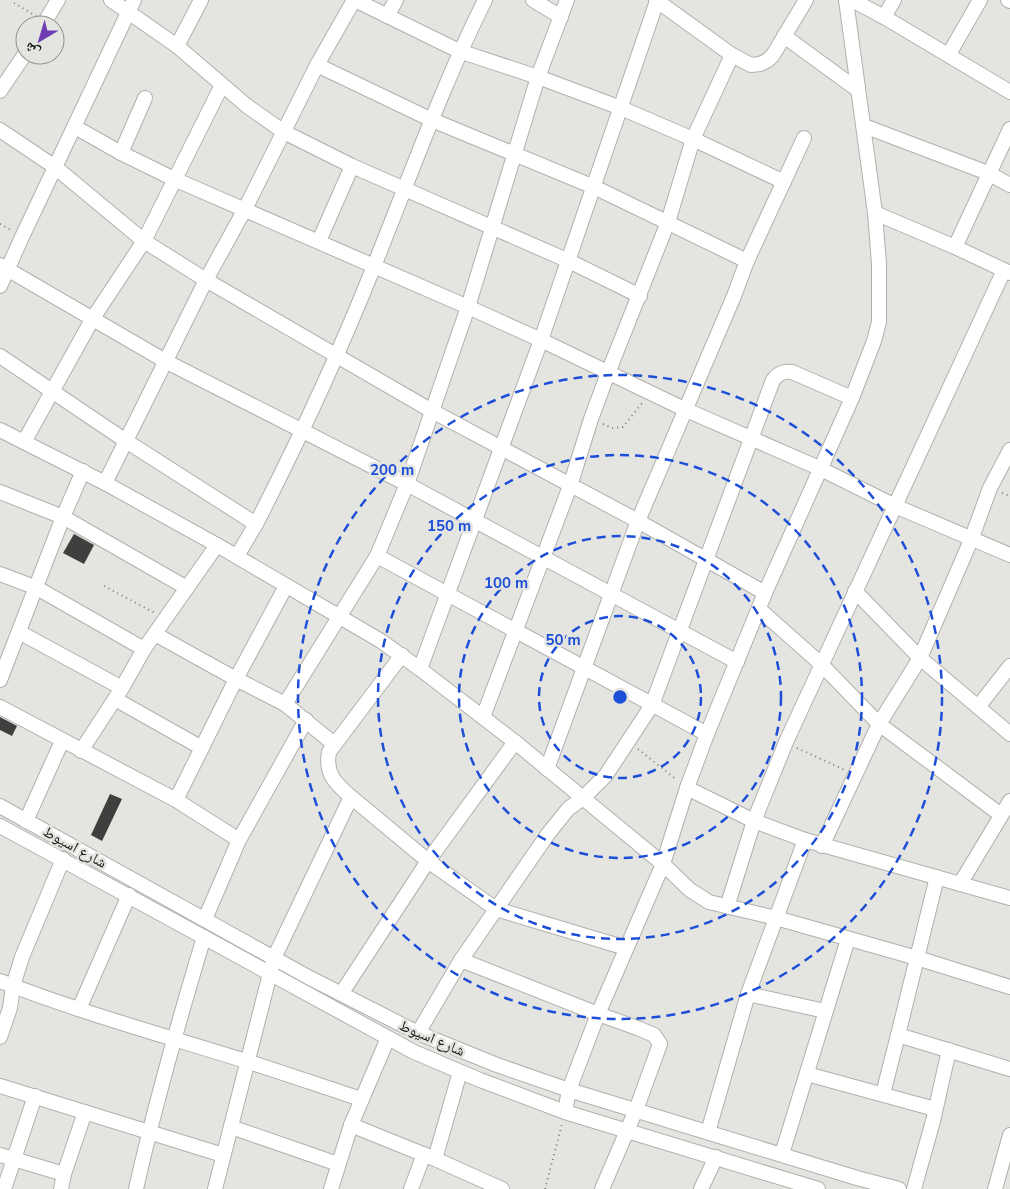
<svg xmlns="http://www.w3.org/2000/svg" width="1010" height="1189" viewBox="0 0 1010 1189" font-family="'Nunito Sans','Noto Naskh Arabic',sans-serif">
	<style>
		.building { fill: #3f3f3d }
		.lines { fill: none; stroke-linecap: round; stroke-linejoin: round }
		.minor-casing { stroke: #b0b0ad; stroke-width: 16 }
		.path { stroke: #7d7d7b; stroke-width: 2; stroke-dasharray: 1 4; stroke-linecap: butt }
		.minor { stroke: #fff; stroke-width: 14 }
		.ring { fill: none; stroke: #1d4ed8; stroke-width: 2.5; stroke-dasharray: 9 6 }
		.labels { text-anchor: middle; stroke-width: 5; stroke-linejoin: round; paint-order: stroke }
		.street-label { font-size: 15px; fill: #141413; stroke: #e4e4e1 }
		.centre { fill: #1d4ed8; stroke: #e4e4e1; stroke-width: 2.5 }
		.ring-label { font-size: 15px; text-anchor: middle; font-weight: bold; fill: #1d4ed8; stroke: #e4e4e1; stroke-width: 5; stroke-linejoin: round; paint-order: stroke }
	</style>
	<rect width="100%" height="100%" fill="#e4e4e1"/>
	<!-- building -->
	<g class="building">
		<path d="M74,534L94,545L84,564L63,553Z"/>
		<path d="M0,717L17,726L12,736L0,730Z"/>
		<path d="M110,794L122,799L102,841L91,835Z"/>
	</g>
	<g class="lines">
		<!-- minor casing -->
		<g class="minor-casing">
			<g id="minor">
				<path d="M111,0L177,46L247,106L284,132L352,166L569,261L640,296"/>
				<path d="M354,0L317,65L432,120L594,187L747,261"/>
				<path d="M355,0L459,51L538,77L621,108L693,139L784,182"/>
				<path d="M533,0L561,17"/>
				<path d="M656,0L732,55L751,65L760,64L768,60L773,55L806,0"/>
				<path d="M852,0L884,17L1010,92"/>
				<path d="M1008,0L1010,1"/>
				<path d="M387,16L396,0"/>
				<path d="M884,17L894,0"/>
				<path d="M43,25L58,0"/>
				<path d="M784,36L858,90"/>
				<path d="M177,46L201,0"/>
				<path d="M949,54L980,0"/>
				<path d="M0,91L25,54"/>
				<path d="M864,126L988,173L1010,185"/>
				<path d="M75,127L121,153L174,179L468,307L541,340L684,409L819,468L895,506L1010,555"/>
				<path d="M0,130L55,167L144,241L206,280L432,411L638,521L765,593"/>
				<path d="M121,153L145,98"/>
				<path d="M875,213L955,247L1010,273"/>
				<path d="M319,241L352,166"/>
				<path d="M955,247L1010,129"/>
				<path d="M0,265L167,362L407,484L737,662"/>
				<path d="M0,286L22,237L134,0"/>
				<path d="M0,356L126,441L256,524C299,440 339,354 374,266C410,177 442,86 485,0"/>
				<path d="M0,430L105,483L217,545L381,641L420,669L515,742L663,864L687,788L707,734L765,593L852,398L874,341L879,322V264L875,213L846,0"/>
				<path d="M24,442L93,318L144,241L222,85"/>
				<path d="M105,483L206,280L245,209L317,65"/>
				<path d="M0,492L63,517L187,588"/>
				<path d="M237,556L256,524"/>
				<path d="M377,556L707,734"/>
				<path d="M0,574L37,588L144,649"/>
				<path d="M855,591L920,658L1010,734"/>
				<path d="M759,609L821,664L879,724L1001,815"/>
				<path d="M19,632L122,688"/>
				<path d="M155,634L236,679L285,704L334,744"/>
				<path d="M420,669L541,340L657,1"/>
				<path d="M0,680L63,517L83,471"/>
				<path d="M115,699L202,748"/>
				<path d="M285,704L377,556L407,484L468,307L538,77L567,0"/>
				<path d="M0,707L176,800L239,840"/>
				<path d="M978,707L1010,666"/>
				<path d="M483,717L570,486L591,419L608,373L668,222L693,139L732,55"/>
				<path d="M81,751L122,688L144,649L217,545"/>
				<path d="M547,769L638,521L734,296L747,261L804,138"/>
				<path d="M687,788L754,821L805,840L1010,898"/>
				<path d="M351,797L428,861L496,909L626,948"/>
				<path d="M176,800L236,679L286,586"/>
				<path d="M0,806L308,977L418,1033L497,1065L569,1090L857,1178L899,1189"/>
				<path d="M26,821L62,741"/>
				<path d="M0,826L414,1052L480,1080L565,1112L818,1189"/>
				<path d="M822,846L879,724L920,658L971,540L990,488L1010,450"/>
				<path d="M937,877L898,1035L1010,1069"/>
				<path d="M960,884L1010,801"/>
				<path d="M727,907L754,821L786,742L1004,270"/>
				<path d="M205,919L239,840L306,720"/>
				<path d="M461,960L598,1014L640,1029L654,1035L660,1044L636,1110L602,1189"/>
				<path d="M0,981C82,1013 166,1036 249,1062C287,1074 324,1087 361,1099"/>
				<path d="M341,994L428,861L515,742"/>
				<path d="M748,994L825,1011"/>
				<path d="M79,1009L129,895"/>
				<path d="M418,1033L461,960L548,834L568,809L583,798L606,775L652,705L773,380C779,373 783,371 792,372L852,398"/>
				<path d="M0,1037L10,1008L13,986L22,957L63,859"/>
				<path d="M807,1074L935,1109"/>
				<path d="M0,1086L223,1155"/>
				<path d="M883,1094L898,1035"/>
				<path d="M565,1112L569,1090L598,1014L663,864L690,890L709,902L776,918L917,958L1010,987"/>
				<path d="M351,1125L435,1159L502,1189"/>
				<path d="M231,1127L338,1164"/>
				<path d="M708,1132L748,994L805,840"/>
				<path d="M782,1154L848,939"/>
				<path d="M0,1155L64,1174"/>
				<path d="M435,1159L460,1072"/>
				<path d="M4,1189L35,1096"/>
				<path d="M61,1189L64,1174L85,1112"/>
				<path d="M136,1189C155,1104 179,1020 204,937"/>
				<path d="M215,1189L274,958L351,797C335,783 325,774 329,752L402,655"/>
				<path d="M331,1189L351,1125L388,1038"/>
				<path d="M411,1189L424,1154"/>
				<path d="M701,1189L716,1157"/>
				<path d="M914,1189L933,1121L949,1050"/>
				<path d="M995,1189L1010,1135"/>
			</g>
		</g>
		<!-- path -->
		<g class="path">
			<path d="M14,3L36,16"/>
			<path d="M0,224L11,230"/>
			<path d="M603,424L612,428L623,427L643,402"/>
			<path d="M1002,493L1010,496"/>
			<path d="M104,586L155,613"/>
			<path d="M797,748L845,770"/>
			<path d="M638,749L677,780"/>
			<path d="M545,1189L562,1124"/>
		</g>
		<!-- minor -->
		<use href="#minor" class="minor"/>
	</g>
	<!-- distance rings -->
	<g class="ring">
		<circle cx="620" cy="697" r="81"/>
		<circle cx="620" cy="697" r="161"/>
		<circle cx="620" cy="697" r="242"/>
		<circle cx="620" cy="697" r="322"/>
	</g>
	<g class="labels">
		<!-- street labels -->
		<g class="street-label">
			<text transform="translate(75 847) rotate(29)" y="5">شارع اسيوط</text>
			<text transform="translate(432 1038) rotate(23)" y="5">شارع اسيوط</text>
		</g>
	</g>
	<circle cx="620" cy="697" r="8" class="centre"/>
	<g class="ring-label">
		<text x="392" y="475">200 m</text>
		<text x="449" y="531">150 m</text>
		<text x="506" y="588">100 m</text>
		<text x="563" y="645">50 m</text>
	</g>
	<!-- north arrow -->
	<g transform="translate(40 40) rotate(218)"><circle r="24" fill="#e4e4e1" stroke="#91918f"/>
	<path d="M0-4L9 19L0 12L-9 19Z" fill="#6e3db4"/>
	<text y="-8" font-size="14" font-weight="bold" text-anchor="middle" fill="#141413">ش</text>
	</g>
</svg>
